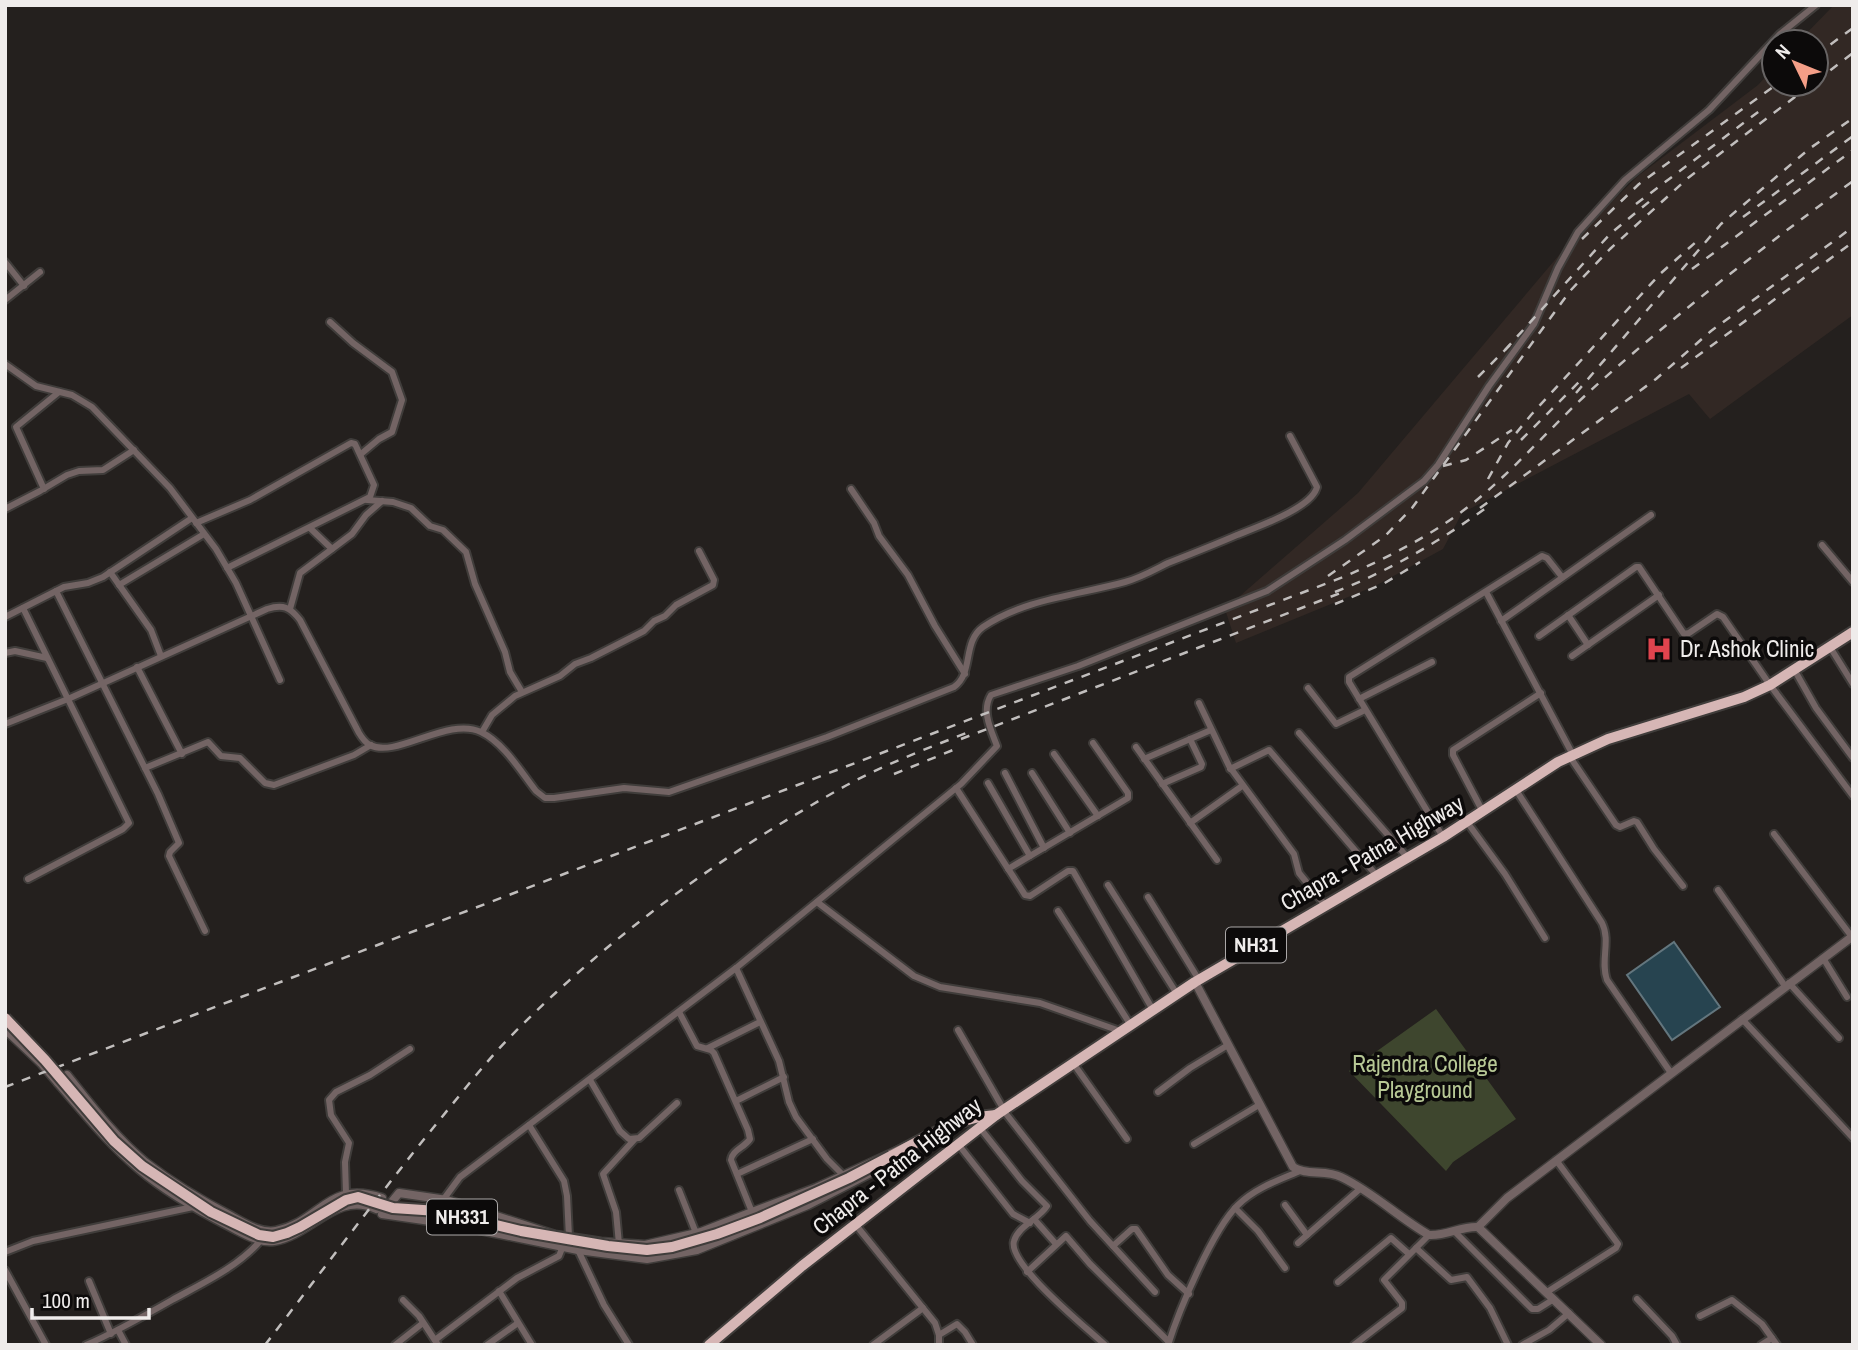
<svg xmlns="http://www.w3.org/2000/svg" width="1858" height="1350" viewBox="0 0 1858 1350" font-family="'Archivo Narrow',sans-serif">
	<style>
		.built { fill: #322824 }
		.green { fill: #3e462e }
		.water { fill: #274450; stroke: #63767e; stroke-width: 2 }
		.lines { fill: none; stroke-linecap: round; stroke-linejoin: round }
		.minor-casing { stroke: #403d3b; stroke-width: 10 }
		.tertiary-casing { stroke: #403d3b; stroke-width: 11 }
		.trunk-casing { stroke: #403d3b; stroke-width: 14 }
		.minor { stroke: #736464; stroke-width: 6 }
		.tertiary { stroke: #736464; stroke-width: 8 }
		.trunk { stroke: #d6b6b5; stroke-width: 10 }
		.rail { stroke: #c1bebd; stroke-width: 2.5; stroke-dasharray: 9 9; stroke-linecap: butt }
		.trunk-bridge-casing { stroke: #403d3b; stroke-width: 14; stroke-linecap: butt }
		.trunk-bridge { stroke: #d6b6b5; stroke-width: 10 }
		.labels { text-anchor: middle; stroke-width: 7; stroke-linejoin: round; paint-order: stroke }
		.shield { fill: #0c0a0a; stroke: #aba8a8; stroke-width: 2 }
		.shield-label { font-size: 21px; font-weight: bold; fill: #efeceb }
		.poi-label { font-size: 23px; fill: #efeceb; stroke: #0c0a0a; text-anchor: start }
		.street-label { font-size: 23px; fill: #efeceb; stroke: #0c0a0a }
		.park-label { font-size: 23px; fill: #b7c895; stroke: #0c0a0a }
	</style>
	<rect width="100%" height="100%" fill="#24201e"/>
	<!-- built -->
	<path class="built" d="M1834,5H1853V315L1710,419L1689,394L1462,513L1443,549L1375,586L1236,643L1225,609L1358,493L1565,248L1638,176L1758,85L1774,68V84H1816V42H1798Z"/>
	<!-- green -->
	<path class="green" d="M1436,1009L1516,1119L1453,1162L1446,1171L1349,1071Z"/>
	<!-- water -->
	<path class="water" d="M1674,942L1720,1007L1672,1040L1627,975Z"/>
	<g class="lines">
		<!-- minor casing -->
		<g class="minor-casing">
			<g id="minor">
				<path d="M5,262L24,286"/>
				<path d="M5,300L40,272"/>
				<path d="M330,322L353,343L392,372L402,400L392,432L379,439L361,454"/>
				<path d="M5,364L36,386L72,395L92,407L170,488L216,549L236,583L280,680"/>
				<path d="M44,489L16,427L59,392"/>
				<path d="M851,489L874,523L879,536L908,575L935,626L965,674"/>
				<path d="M367,500L393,502L411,508L430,526L443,530L466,552L475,584L505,652L510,672L522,692"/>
				<path d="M5,509L40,491L67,475L79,471L103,470L134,450"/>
				<path d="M196,523L250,500L351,443L355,444L374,485L370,497L227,568"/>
				<path d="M310,528L332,549"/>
				<path d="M1822,545L1853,582"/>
				<path d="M110,572L151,630L161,656"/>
				<path d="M119,585L204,534"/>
				<path d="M56,591L158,794L179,843L170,852L169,856L205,931"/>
				<path d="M1486,592L1573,755"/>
				<path d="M23,608L129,823L123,829L28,879"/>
				<path d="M290,609L300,573L352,534L366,515L382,501"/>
				<path d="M1568,615L1588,645"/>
				<path d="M5,617L64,587L88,583L103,577L192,518"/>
				<path d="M1501,621L1651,515"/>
				<path d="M1539,636L1636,567H1639L1684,634L1689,633L1717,614L1723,617L1770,685L1853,796"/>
				<path d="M1830,647L1853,684"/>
				<path d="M5,653L15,651L47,658"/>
				<path d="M1572,656L1659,595"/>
				<path d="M137,667L182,754"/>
				<path d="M1795,671L1816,708L1853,758"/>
				<path d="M1308,688L1336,724L1365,710"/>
				<path d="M1359,699L1432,662"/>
				<path d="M1199,703L1229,766L1294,854L1299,873L1325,905"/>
				<path d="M5,724L68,699L267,609C283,604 290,607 300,620L359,733C362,738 366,743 370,745C396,759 448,716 481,732C504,743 521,772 536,791L545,798H554L624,788L669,792L827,737L954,687C974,673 962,642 983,627C1024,599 1078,595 1125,582C1140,578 1154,570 1168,563C1191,554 1214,545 1237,535C1257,527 1312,508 1317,487L1290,436"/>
				<path d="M482,732L492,715L515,696L560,676L575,664L591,658L644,631L654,621L665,616L676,605L713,585L714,580L699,551"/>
				<path d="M1299,733L1408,858"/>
				<path d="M1136,747L1217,860"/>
				<path d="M1054,754L1098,816"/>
				<path d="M1570,757L1616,825L1620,827L1634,821L1637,822L1654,849L1683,886"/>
				<path d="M1144,759L1211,730"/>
				<path d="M145,768L208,742L221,756L240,758L265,783L274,785L354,755L371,745"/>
				<path d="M1230,769L1269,750L1377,876"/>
				<path d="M1005,773L1044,848"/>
				<path d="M1032,773L1070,833"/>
				<path d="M988,783L1030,856"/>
				<path d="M1162,784L1201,767L1202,764L1190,739"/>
				<path d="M956,788L1025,895L1030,896L1068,871H1073L1153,1010"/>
				<path d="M1516,790L1602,923C1611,941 1600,961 1607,980L1671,1073"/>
				<path d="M1483,812L1453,755V750L1541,693"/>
				<path d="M1467,822L1505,874L1545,938"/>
				<path d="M1190,823L1242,786"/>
				<path d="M1774,834L1852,937"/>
				<path d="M1443,837L1349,682V677L1542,556L1547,558L1562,577"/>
				<path d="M1008,869L1128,798V793L1093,743"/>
				<path d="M1108,885L1177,994"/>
				<path d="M1718,890L1785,986"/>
				<path d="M1148,897L1199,980"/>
				<path d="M817,902L914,976L940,987L1040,1003L1120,1031"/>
				<path d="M1058,911L1130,1024"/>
				<path d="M1823,958L1847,997"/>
				<path d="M736,968L779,1061L789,1102L796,1117L827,1159L843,1175"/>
				<path d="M1789,983L1839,1038"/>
				<path d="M679,1012L697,1046L711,1050L714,1053L748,1130L750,1139C744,1148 732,1150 731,1160L752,1212"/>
				<path d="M1742,1019L1853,1138"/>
				<path d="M958,1030L1004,1110"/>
				<path d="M708,1048L760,1022"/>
				<path d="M1073,1063L1127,1139"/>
				<path d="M590,1080L620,1131L629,1139L639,1138L677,1103"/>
				<path d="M1158,1092L1190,1068L1228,1045"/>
				<path d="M736,1101L784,1077"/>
				<path d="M1003,1110L1090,1221L1155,1292"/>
				<path d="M529,1125L564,1181L567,1196L569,1237"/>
				<path d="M980,1128L1022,1181L1047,1206C1039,1219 1018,1226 1014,1241C1007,1264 1087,1328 1105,1345"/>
				<path d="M958,1144L1013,1214L1030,1223"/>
				<path d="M1194,1144L1259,1105"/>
				<path d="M737,1174L813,1139"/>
				<path d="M679,1190L696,1233"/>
				<path d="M346,1193L345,1162L349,1143L331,1115L329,1100L336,1092L370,1075L410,1049"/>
				<path d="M443,1200L460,1177L736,968L961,784L997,746C991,730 981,711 991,695L1078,666L1267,591L1345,540L1424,481L1438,465L1489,386L1534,324L1558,268L1578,232L1625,180L1709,110L1780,34L1816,5"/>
				<path d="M1285,1205L1307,1235"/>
				<path d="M1235,1208L1258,1231L1285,1268"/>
				<path d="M1034,1219L1056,1244"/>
				<path d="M855,1224L935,1323L939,1335V1345"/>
				<path d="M1455,1232L1532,1309H1538L1554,1299"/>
				<path d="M1298,1243L1361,1188"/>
				<path d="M619,1244L616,1212L603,1174L634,1140"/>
				<path d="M1113,1246L1132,1229H1136L1168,1275L1189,1294"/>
				<path d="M1416,1248L1451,1280L1467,1277L1490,1308L1508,1345"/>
				<path d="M578,1250L604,1305L629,1345"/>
				<path d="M5,1252L33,1241L193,1207"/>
				<path d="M5,1270L46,1345"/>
				<path d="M1027,1272L1066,1236L1090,1264L1169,1342"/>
				<path d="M89,1281L111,1334"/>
				<path d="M1338,1282L1391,1238L1409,1254"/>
				<path d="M499,1291L532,1345"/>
				<path d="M1547,1292L1616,1248L1618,1244L1556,1160"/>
				<path d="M1637,1299L1672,1336L1677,1345"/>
				<path d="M403,1300L419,1316L438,1345"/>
				<path d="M1700,1316L1732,1300L1762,1324L1777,1345"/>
				<path d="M118,1330L126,1345"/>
				<path d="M939,1335L957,1324L965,1332L973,1345"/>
				<path d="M435,1340L517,1278L559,1256L563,1246"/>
				<path d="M86,1345C116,1332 144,1316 172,1300C203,1283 238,1267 261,1240"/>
				<path d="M395,1345L423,1323"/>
				<path d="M487,1345L518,1323"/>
				<path d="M873,1345L923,1308"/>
				<path d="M1168,1345C1179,1310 1213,1229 1238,1205C1255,1188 1279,1180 1300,1171"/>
				<path d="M1354,1345L1402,1308V1303L1384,1280L1429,1235"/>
				<path d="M1522,1345L1549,1330L1569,1313"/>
				<path d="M1761,1345L1772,1338"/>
			</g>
		</g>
		<!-- tertiary casing -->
		<g class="tertiary-casing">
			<g id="tertiary">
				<path d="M1195,982L1293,1167C1306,1176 1326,1169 1341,1177C1373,1192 1399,1218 1429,1235C1447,1236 1461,1226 1478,1227L1601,1345"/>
				<path d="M5,1029L41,1063L58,1083"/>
				<path d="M67,1075C91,1105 115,1137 145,1162C171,1182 202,1201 231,1216C244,1223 261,1234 276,1231C322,1221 327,1180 382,1198L376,1209C337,1190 311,1235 274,1241C258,1243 243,1233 229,1226C198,1210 166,1192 139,1169C109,1144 84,1113 58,1083Z"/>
				<path d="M921,1140L894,1161L808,1205L697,1250L647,1259L578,1250L451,1224L382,1214L399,1193L447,1200L555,1235L601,1242L645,1245L701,1232L752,1212L816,1188Z"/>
				<path d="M1478,1227L1507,1198L1853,936"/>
			</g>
		</g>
		<!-- trunk casing -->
		<g class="trunk-casing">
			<g id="trunk">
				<path d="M891,1156C925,1138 957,1117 996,1115"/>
				<path d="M709,1345L802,1266L996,1115L1195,982L1443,837L1558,762L1608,739L1744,697L1770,685L1853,632"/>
			</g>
		</g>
		<!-- minor -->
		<use href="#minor" class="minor"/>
		<!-- tertiary -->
		<use href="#tertiary" class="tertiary"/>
		<!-- trunk -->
		<use href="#trunk" class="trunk"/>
		<!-- rail -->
		<g class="rail">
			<path d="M1816,55L1853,28"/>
			<path d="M1816,81L1853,53"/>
			<path d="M1636,204L1762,109"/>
			<path d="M1743,217L1853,136"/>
			<path d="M1582,239L1639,184L1777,84"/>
			<path d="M1692,269L1853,150"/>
			<path d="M1505,350L1610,234L1650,201"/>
			<path d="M1681,368L1853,242"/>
			<path d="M1478,377L1510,345"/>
			<path d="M1576,393L1721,224L1809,149L1853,118"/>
			<path d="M1521,440L1580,381"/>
			<path d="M1443,466L1466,460L1512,430"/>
			<path d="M1488,479L1508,443L1531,415L1660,274L1697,241"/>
			<path d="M1480,508L1656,379L1711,331L1853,227"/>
			<path d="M1328,576L1385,536L1412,508L1570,291L1610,249L1688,178L1812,84"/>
			<path d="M1335,592C1391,570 1442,540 1490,505"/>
			<path d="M1335,604L1383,584L1420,562"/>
			<path d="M961,739L1343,592"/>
			<path d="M894,774L953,750"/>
			<path d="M5,1087L1346,576C1393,555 1438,532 1478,499C1521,463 1558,419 1600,382C1681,310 1766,245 1853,181"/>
			<path d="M265,1345C322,1271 378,1196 437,1123C461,1094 483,1065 509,1038C608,937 724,853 847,785C886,764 928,748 969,732"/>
		</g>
		<!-- trunk-bridge casing -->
		<g class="trunk-bridge-casing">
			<path id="trunk-bridge" d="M5,1018L45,1060L114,1141L142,1166L211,1212L259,1235L273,1237L287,1233L300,1227L346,1200L358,1197L393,1208L438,1211L521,1231L608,1246L647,1250L672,1247L717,1234L760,1218L849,1178L891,1156"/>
		</g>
		<!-- trunk-bridge -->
		<use href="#trunk-bridge" class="trunk-bridge"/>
	</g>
	<!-- icons -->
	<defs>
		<g id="hospital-bare" transform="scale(2.1)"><path d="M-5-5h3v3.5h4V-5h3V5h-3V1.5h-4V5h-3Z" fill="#e0444e" stroke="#0c0a0a" stroke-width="2.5" paint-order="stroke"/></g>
	</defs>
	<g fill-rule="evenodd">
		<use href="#hospital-bare" x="1659" y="649"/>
	</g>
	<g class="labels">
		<!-- shield labels -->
		<g class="shield">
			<rect x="1226" y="927.5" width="60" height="35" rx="5"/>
			<rect x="427" y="1199.5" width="70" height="35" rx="5"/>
		</g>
		<g class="shield-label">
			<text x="1256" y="952">NH31</text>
			<text x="462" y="1224">NH331</text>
		</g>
		<!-- poi labels -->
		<g class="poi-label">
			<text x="1680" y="657">Dr. Ashok Clinic</text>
		</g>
		<!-- street labels -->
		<g class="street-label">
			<text transform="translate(1372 853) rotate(-30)" y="8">Chapra - Patna Highway</text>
			<text transform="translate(897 1166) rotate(-38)" y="8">Chapra - Patna Highway</text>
		</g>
		<!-- park labels -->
		<g class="park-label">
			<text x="1425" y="1072">Rajendra College<tspan x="1425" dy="26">Playground</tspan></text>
		</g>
	</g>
	<!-- border -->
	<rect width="1858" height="1350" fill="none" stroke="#efeceb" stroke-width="14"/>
	<!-- north arrow -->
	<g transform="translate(1795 63) rotate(313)"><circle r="33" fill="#0c0a0a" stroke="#676464" stroke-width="2"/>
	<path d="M0-5L12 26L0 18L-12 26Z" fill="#f49e87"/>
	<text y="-10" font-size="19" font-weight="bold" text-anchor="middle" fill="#efeceb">N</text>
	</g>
	<!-- scale -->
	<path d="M32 1308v10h117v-10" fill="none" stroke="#efeceb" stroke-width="3.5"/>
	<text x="42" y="1308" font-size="21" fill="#efeceb" stroke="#0c0a0a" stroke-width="5" paint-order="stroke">100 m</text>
</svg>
